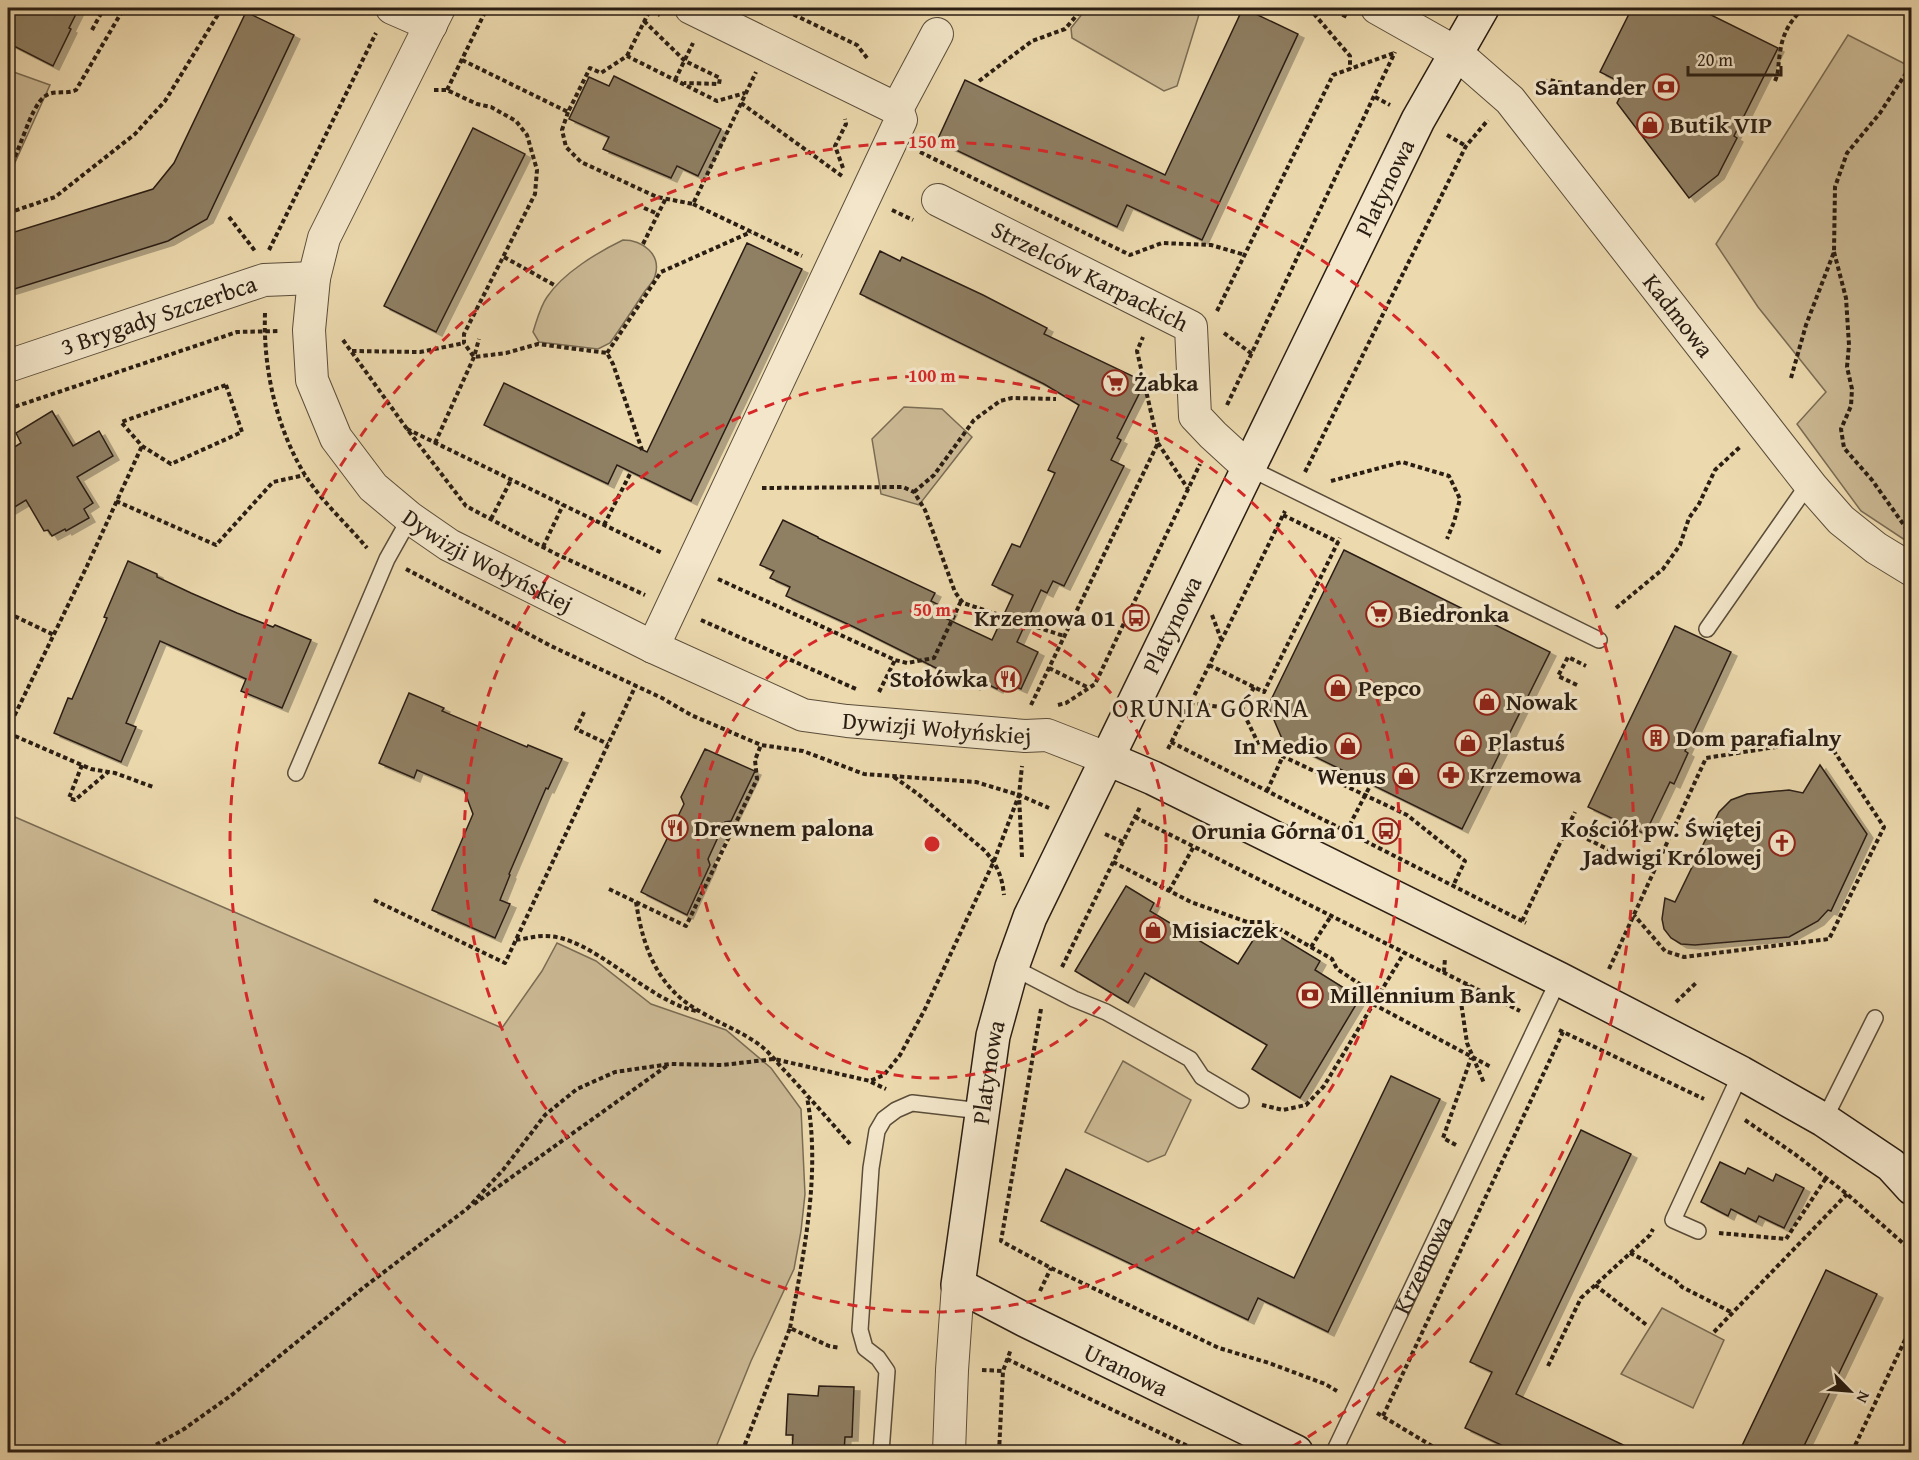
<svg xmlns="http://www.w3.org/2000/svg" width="1919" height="1460" viewBox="0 0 1919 1460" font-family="'Gentium Book Plus',serif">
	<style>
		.green { fill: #cbb994; stroke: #7a6c54; stroke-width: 1.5 }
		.building { fill: #8f7f64; stroke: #2a1e13; stroke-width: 1.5; filter: url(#shadow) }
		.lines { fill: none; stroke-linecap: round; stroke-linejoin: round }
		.lane-casing { stroke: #5a4d3a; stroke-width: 18 }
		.street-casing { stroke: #5a4d3a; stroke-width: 34 }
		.secondary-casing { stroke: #2a1e13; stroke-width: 36 }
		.path { stroke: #2a1e13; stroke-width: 4; stroke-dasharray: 4.5 3; stroke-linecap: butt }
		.lane { stroke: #f3e6ca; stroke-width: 15 }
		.street { stroke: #f3e6ca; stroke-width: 32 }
		.secondary { stroke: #f3e6ca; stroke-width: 33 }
		.ring { fill: none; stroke: #d62828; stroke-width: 3; stroke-dasharray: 10 8 }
		.labels { text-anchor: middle; stroke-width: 6; stroke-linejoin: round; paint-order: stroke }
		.poi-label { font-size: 24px; font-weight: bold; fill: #2a1e13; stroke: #f3e6ca; text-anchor: start }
		.street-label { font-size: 24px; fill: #2a1e13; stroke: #f3e6ca }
		.quarter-label { font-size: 27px; letter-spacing: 1.5px; fill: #2a1e13; stroke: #f3e6ca }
		.centre { fill: #d62828; stroke: #f3e6ca; stroke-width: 3 }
		.ring-label { font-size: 18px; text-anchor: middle; font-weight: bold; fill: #d62828; stroke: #f3e6ca; stroke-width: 6; stroke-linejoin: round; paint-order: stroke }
	</style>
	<defs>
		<filter id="shadow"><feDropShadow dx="6" dy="4" stdDeviation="0" flood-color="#0004"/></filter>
	</defs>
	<rect width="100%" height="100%" fill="#ecd9ae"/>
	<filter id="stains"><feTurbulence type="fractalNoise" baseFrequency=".00333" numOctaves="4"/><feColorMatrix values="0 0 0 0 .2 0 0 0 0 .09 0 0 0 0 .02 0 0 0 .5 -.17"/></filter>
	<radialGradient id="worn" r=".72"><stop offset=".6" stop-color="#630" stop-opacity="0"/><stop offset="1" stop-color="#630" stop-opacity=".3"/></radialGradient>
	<!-- green -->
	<g class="green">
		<path d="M1087,8H1201L1177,86L1164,91L1072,38L1071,28Z"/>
		<path d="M1848,35L1911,67V544L1861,511L1797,424L1826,392L1758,307L1716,244Z"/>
		<path d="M8,70L50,85L8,178Z"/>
		<path d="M623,240C642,240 662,254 655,276C654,281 648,287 645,291C633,309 622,326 610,343L598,349L539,342L533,332C537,320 540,307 547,297C563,273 598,252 623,240Z"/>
		<path d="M904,407L942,409L972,437L919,505L881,494L872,439Z"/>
		<path d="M8,814L502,1028L542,971L557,943L596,961L651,1004L726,1030L771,1068L801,1109L805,1194L801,1231L794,1269L751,1361L714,1452H8Z"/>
		<path d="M1123,1061L1191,1100L1165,1155L1148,1162L1085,1132Z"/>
		<path d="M1662,1308L1724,1340L1693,1408L1621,1374Z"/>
	</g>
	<!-- building -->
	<g class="building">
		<path d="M8,8H79L69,28L71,29L53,66L8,43Z"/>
		<path d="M1243,8L1298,34L1202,240L1127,205L1117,227L937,141L965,80L1165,175Z"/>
		<path d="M1632,8H1697L1778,48L1734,136L1737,138L1718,175L1689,198L1617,103L1626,85L1600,72Z"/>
		<path d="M246,12L294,35L207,219L168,241L8,291V234L153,189L174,163Z"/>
		<path d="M614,76L721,129L698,176L677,166L671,178L603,149L609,137L569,119L589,77L609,86Z"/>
		<path d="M473,128L525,154L436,332L384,306Z"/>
		<path d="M747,243L802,269L691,501L617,465L608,484L484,425L504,383L647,452Z"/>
		<path d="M880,251L900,261L902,257L983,295L1047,328L1044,334L1145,382L1117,438L1121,440L1111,460L1124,466L1064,586L1053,581L1047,593L1041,590L1017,642L1038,652L1021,689L1001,680L997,689L977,679L974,686L946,673L854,627L786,596L790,587L770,578L774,571L760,565L783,520L818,537V538L935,593L931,601L951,611L947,619L992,640L1013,595L992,585L1012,544L1020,547L1055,473L1048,470L1079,405L1044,384L860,294Z"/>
		<path d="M52,411L73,446L99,431L113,456L77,477L93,503L84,509L89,518L66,531L65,529L52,536L48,530L44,531L26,500L8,511V451L21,443L16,433Z"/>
		<path d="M1344,550L1550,652L1462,829L1283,741L1268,706Z"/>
		<path d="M128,561L157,574V577L191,593L237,613L273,627L275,625L311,640L282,708L241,691L246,679L160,641L126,723L136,727L121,762L54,733L68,698L72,699L107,618L104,617Z"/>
		<path d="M1675,626L1731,652L1685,751L1688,753L1674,784L1670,782L1645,834L1588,807Z"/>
		<path d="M409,693L444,708L442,711L527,747L528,745L562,759L548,789L546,788L509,874L510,875L500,900L510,904L495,938L432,910L473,814L464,790L417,770L414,778L379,763Z"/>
		<path d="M705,749L755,771L731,821L725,822L708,859L710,865L687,915L641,892L684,804L681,797Z"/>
		<path d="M1820,765L1867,834L1831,911L1828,910L1818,921L1789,937L1695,945L1681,944L1671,938L1664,929L1662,919L1665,898L1675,902L1719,812L1731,800L1747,794L1789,790L1803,793Z"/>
		<path d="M1126,886L1154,903L1150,911L1238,964L1262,926L1320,961L1315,970L1360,998L1300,1098L1252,1069L1267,1045L1145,973L1128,1003L1075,971Z"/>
		<path d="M1391,1076L1440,1099L1328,1332L1258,1298L1248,1320L1041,1221L1066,1169L1294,1278Z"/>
		<path d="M1581,1130L1631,1154L1516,1394L1638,1452H1516L1465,1428L1492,1372L1470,1362Z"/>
		<path d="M1720,1162L1745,1174L1748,1168L1773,1181L1776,1174L1804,1188L1784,1228L1759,1216L1756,1222L1731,1209L1728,1216L1701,1202Z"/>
		<path d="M1826,1270L1877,1294L1819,1415L1801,1452H1739Z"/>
		<path d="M819,1386L854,1387L852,1437H845L844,1452H792L793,1435H786L788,1394L818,1396Z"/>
	</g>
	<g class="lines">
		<!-- lane casing -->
		<g class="lane-casing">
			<g id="lane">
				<path d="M1249,468L1599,640"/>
				<path d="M1707,629L1809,483"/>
				<path d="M296,773L387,559L410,518"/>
				<path d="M1012,967L1074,999L1106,1012L1190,1059L1202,1077L1241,1100"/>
				<path d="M1824,1120L1875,1018"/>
				<path d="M1698,1231L1673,1220L1741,1073"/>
				<path d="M881,1452L887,1371L878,1358L865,1348L860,1330L871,1168L877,1131L884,1119L896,1110L912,1103L981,1111"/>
				<path id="s1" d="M1334,1452L1559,979"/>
			</g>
		</g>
		<!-- street casing -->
		<g class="street-casing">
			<g id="street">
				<path d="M392,8L431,25"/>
				<path id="s2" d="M439,8L324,238L314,278L309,330L312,380L336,438L373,487L410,518L449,545L653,647L803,715L847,721L1025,736L1047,735L1106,758"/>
				<path id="s3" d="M1377,8L1455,52L1510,100L1812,487L1841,520L1876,548L1912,570"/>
				<path d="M897,109L937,34"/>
				<path id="s4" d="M938,200L1191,327L1195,416L1213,435L1249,468"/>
				<path id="s5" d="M8,366L264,280L314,278"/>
				<path d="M653,647L901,120L897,109L691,8"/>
				<path d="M949,1452L952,1370L958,1285"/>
			</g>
		</g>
		<!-- secondary casing -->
		<g class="secondary-casing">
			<g id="secondary">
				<path d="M1106,758L1153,778L1559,979L1741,1073L1824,1120L1891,1165L1912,1188"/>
				<path id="s6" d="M1296,1452L1025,1320L958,1285L993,1036L1012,967L1030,917L1418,120L1482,8"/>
			</g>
		</g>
		<!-- path -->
		<g class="path">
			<path d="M348,8L361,14"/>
			<path d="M645,8L660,15"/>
			<path d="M780,8L857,45L867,58"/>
			<path d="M1309,8L1350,56V69"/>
			<path d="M1329,8L1347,17"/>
			<path d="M644,21L685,61L720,78L719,84L684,83"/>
			<path d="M92,30L104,8"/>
			<path d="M627,56L650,10"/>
			<path d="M462,60L568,112L590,68L601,73L627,56L717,101L745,93"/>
			<path d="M675,80L693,43"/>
			<path d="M979,81L1032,41L1065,29L1083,8"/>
			<path d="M1775,81C1779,72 1778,63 1780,53C1782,35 1790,20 1804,8"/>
			<path d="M1537,86L1549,80L1582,87"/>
			<path d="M434,90H447L477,104L491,107L516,121L527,135L537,170L535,194L464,334V343L474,357L506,353L538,344L607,353L613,364L642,450"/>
			<path d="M447,90L487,8"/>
			<path d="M1375,97L1390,105"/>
			<path d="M741,103L842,176"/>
			<path d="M568,112L562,130L566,147L581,162L657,197L693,204L756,72"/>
			<path d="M1447,135L1466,146"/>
			<path d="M920,152L1130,255L1162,243L1211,245L1245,255"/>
			<path d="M843,168L835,146L846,124L845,119"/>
			<path d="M8,170C20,152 30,108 44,97C53,89 66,95 76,90L124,8"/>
			<path d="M693,204L802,256"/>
			<path d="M644,208L658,214"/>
			<path d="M892,210L913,220"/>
			<path d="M8,213L55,197L135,134L165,101L222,8"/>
			<path d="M229,217L255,251"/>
			<path d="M643,244L666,198"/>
			<path d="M269,250L376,33"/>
			<path d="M1834,252L1846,298L1849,345L1847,367L1852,389L1851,406L1841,429L1844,448L1872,480L1906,528"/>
			<path d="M504,257L556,286"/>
			<path d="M1217,311L1333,75L1394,53"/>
			<path d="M265,313C263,368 276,427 305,475C322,502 347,524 367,548"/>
			<path d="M1224,333L1252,354"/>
			<path d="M343,340L407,429L466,506L554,553L645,595"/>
			<path d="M352,351L420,352L464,343"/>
			<path d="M607,353L661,272L751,232"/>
			<path d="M1791,378L1806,325L1834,252L1835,187L1847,153L1880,113L1912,64"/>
			<path d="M226,385L242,432L171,464L142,446L121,422Z"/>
			<path d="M1227,405L1395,52"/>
			<path d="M8,409L237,332L280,331"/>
			<path d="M407,429L662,553"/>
			<path d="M435,443L474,357L479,339"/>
			<path d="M1158,443L1188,489"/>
			<path d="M1305,472L1466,146L1488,120"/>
			<path d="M1331,481L1402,462L1449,476L1460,499L1454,522L1447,539"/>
			<path d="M762,488L903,487L914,492L925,510L955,592L963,603L1064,636"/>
			<path d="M914,492L934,475L974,420L1000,401L1012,398L1056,399"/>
			<path d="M116,501L216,545L273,482L305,475"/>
			<path d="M1283,515L1338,542"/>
			<path d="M491,519L511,480"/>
			<path d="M604,525L631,472"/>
			<path d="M543,547L563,505"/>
			<path d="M406,569L551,646L662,698L691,715L761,745L803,751L864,774L976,782L1019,795L1049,808"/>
			<path d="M718,579L895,660L907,663L934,658L961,601"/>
			<path d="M1616,608L1663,569L1680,545L1689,518L1699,504L1715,470L1741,446"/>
			<path d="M8,613L54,635"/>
			<path d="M1212,615L1221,639"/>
			<path d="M701,620L856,689"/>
			<path d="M1209,665L1264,692L1340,538"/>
			<path d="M1049,668L1089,688"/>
			<path d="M1577,685L1558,676L1568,657L1586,666"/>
			<path d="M1254,687L1242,710L1259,745L1407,815L1465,861L1453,886"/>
			<path d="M879,692L895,660"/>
			<path d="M1190,703L1242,710"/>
			<path d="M1170,704L1186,712"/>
			<path d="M1031,705L1158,443L1137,351L1143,337"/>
			<path d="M1058,705L1066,703L1095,684L1200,464"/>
			<path d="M584,712L576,729L608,744"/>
			<path d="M8,713L14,717"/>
			<path d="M8,729L87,566L142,446"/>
			<path d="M8,733L91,769L115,773L153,787"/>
			<path d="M1171,742L1526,923"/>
			<path d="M1168,749L1285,511"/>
			<path d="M82,765L69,798L75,800L108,772"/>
			<path d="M894,777L918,794L984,850C997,864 1002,876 1004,895"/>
			<path d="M1267,791L1283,756"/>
			<path d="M1135,817L1520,1011"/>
			<path d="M1567,829L1654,872"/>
			<path d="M1346,832L1371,784"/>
			<path d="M1105,834L1123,842"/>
			<path d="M1022,857L1019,795L1022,766"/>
			<path d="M1113,862L1191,902L1247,922H1267L1332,959L1337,969L1378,996"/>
			<path d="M609,889L686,926L757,779L755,760L761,745"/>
			<path d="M1169,891L1194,846"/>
			<path d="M374,900L505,963L636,685"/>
			<path d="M636,902C643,948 658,989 701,1012C720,1024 743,1032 761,1046C770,1053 778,1064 786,1072C808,1096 829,1120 850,1144"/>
			<path d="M1522,921L1575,812"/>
			<path d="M516,940C525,939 535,936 544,936C592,935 645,1000 696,1011"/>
			<path d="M1311,947L1331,916"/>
			<path d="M1062,967L1140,807"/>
			<path d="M1609,969L1706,758L1826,739L1884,827L1829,939L1684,957L1665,951L1634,915"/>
			<path d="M1444,972L1445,958"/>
			<path d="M1469,985L1461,1002L1467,1043L1484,1083"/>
			<path d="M1676,1002L1697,982"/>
			<path d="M1373,1004L1491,1067"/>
			<path d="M1041,1009L1001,1241L1051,1268L1219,1348L1269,1363L1325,1384L1337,1391"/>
			<path d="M1559,1030L1704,1099"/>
			<path d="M871,1082L886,1089"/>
			<path d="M1262,1105L1283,1110L1306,1105L1324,1086L1404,953"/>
			<path d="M1745,1120L1796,1155L1847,1194L1912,1251"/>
			<path d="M1456,1145L1443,1138L1471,1058"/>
			<path d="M474,1204L668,1065"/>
			<path d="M467,1209L503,1170L545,1115L577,1089L615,1072L670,1064L723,1065L774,1059L870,1081L884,1075L900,1055L924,1011L994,861L1019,795"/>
			<path d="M1719,1233L1786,1239L1826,1178"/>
			<path d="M1630,1253L1648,1262L1662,1273L1675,1280L1682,1287L1733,1313"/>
			<path d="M1595,1285L1648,1326"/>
			<path d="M1040,1291L1051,1268"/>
			<path d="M790,1328C804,1251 821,1174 807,1097"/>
			<path d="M1714,1332L1847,1194"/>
			<path d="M1007,1359L1200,1452"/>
			<path d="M1548,1366L1581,1298L1650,1235L1653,1229"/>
			<path d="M982,1370L1003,1371"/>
			<path d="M1377,1413L1442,1452"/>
			<path d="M1383,1416L1563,1032"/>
			<path d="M143,1452L184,1429L233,1394L363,1288L468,1208"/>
			<path d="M742,1452L790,1328L829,1346L840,1348"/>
			<path d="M999,1452L1003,1371L1011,1349"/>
			<path d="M1852,1452L1912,1325"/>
		</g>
		<!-- lane -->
		<use href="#lane" class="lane"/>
		<!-- street -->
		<use href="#street" class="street"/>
		<!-- secondary -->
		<use href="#secondary" class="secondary"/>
	</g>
	<!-- distance rings -->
	<g class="ring">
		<circle cx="932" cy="844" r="234"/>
		<circle cx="932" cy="844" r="468"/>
		<path d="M581 1452A702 702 0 1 1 1283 1452"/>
	</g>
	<!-- icons -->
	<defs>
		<g id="bank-ring" transform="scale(1.35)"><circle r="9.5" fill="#f3e6ca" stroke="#8f2418" stroke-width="1.5"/><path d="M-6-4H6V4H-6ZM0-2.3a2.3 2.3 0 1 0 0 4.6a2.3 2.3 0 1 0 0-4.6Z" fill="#8f2418"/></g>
		<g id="shop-ring" transform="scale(1.35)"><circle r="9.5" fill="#f3e6ca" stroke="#8f2418" stroke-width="1.5"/><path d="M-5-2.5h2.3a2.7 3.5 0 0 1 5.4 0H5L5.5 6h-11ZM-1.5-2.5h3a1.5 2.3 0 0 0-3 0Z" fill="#8f2418"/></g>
		<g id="supermarket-ring" transform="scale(1.35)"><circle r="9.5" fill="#f3e6ca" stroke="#8f2418" stroke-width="1.5"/><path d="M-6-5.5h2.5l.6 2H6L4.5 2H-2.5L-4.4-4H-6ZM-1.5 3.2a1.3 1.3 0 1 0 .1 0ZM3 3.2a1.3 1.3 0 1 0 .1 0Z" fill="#8f2418"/></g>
		<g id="bus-ring" transform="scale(1.35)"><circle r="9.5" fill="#f3e6ca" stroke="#8f2418" stroke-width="1.5"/><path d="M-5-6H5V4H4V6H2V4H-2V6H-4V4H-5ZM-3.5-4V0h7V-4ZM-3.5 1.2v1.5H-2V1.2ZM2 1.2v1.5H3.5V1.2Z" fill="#8f2418"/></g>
		<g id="restaurant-ring" transform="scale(1.35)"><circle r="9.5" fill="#f3e6ca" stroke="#8f2418" stroke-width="1.5"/><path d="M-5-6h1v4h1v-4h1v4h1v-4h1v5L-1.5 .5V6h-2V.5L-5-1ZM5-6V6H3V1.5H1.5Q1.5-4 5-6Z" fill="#8f2418"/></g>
		<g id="building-ring" transform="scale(1.35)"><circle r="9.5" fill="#f3e6ca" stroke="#8f2418" stroke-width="1.5"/><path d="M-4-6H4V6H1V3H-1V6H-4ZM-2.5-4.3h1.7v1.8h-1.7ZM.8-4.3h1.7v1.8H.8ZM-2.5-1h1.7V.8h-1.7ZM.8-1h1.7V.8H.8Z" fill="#8f2418"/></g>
		<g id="pharmacy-ring" transform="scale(1.35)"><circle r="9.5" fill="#f3e6ca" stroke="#8f2418" stroke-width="1.5"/><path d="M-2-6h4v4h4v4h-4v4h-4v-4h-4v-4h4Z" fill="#8f2418"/></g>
		<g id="church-ring" transform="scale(1.35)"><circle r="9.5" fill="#f3e6ca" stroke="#8f2418" stroke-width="1.5"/><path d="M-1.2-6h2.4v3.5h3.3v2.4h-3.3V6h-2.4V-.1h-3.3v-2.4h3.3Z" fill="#8f2418"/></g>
	</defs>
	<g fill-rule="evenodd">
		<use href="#bank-ring" x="1666" y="87"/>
		<use href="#shop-ring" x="1650" y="125"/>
		<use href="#supermarket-ring" x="1115" y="383"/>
		<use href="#supermarket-ring" x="1379" y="614"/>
		<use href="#bus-ring" x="1136" y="618"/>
		<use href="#restaurant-ring" x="1008" y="679"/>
		<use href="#shop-ring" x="1338" y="688"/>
		<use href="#shop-ring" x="1487" y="702"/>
		<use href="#building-ring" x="1656" y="738"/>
		<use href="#shop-ring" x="1468" y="743"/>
		<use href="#shop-ring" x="1348" y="746"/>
		<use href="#pharmacy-ring" x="1451" y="775"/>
		<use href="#shop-ring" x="1406" y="776"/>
		<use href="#restaurant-ring" x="675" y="828"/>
		<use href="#bus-ring" x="1386" y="831"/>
		<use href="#church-ring" x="1782" y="843"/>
		<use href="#shop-ring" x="1153" y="930"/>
		<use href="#bank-ring" x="1310" y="995"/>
	</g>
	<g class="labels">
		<!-- poi labels -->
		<g class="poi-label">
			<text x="1646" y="95" text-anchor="end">Santander</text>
			<text x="1670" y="133">Butik VIP</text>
			<text x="1134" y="391">Żabka</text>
			<text x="1398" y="622">Biedronka</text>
			<text x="1116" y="626" text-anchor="end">Krzemowa 01</text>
			<text x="988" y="687" text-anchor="end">Stołówka</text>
			<text x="1358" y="696">Pepco</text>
			<text x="1506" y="710">Nowak</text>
			<text x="1676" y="746">Dom parafialny</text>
			<text x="1488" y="751">Plastuś</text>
			<text x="1328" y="754" text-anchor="end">In Medio</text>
			<text x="1470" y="783">Krzemowa</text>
			<text x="1386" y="784" text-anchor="end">Wenus</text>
			<text x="694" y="836">Drewnem palona</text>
			<text x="1762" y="837" text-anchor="end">Kościół pw. Świętej<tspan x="1762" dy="28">Jadwigi Królowej</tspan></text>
			<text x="1366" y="839" text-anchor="end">Orunia Górna 01</text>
			<text x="1172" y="938">Misiaczek</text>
			<text x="1330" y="1003">Millennium Bank</text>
		</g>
		<!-- street labels -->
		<g class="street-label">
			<text dy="8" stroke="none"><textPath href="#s6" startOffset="1564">Platynowa</textPath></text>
			<text dy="8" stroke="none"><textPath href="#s4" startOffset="170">Strzelców Karpackich</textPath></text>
			<text dy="8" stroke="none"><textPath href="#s5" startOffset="159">3 Brygady Szczerbca</textPath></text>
			<text dy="8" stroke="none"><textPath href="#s3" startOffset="436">Kadmowa</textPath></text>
			<text dy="8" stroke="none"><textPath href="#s2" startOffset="662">Dywizji Wołyńskiej</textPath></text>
			<text dy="8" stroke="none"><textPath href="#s6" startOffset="1078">Platynowa</textPath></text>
			<text dy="8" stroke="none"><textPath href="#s2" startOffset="1148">Dywizji Wołyńskiej</textPath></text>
			<text dy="8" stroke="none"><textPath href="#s6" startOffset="592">Platynowa</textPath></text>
			<text dy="8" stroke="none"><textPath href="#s1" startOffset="207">Krzemowa</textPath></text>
			<text transform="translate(1126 1370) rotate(26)" y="8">Uranowa</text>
		</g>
		<!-- quarter labels -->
		<g class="quarter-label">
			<text x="1211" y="717">ORUNIA GÓRNA</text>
		</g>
	</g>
	<circle cx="932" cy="844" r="9" class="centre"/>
	<g class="ring-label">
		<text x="932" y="148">150 m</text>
		<text x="932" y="382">100 m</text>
		<text x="932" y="616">50 m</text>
	</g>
	<!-- margin -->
	<rect width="1919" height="1460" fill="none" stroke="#ecd9ae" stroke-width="30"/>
	<rect x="9" y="9" width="1901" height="1442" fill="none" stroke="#2a1e13" stroke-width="3"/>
	<rect x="15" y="15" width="1889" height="1430" fill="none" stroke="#2a1e13" stroke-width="1.5"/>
	<!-- north arrow -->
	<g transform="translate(1850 1391) rotate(115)" stroke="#f3e6ca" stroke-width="4.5" paint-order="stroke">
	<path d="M0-4.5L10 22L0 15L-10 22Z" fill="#2a1e13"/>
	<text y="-9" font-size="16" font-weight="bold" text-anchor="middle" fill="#2a1e13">N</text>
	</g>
	<!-- scale -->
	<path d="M1688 66v9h93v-9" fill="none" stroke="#2a1e13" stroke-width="3"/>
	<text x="1697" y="66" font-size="18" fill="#2a1e13" stroke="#f3e6ca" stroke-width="4.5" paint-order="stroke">20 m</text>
	<rect width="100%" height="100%" filter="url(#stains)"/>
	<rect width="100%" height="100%" fill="url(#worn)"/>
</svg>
